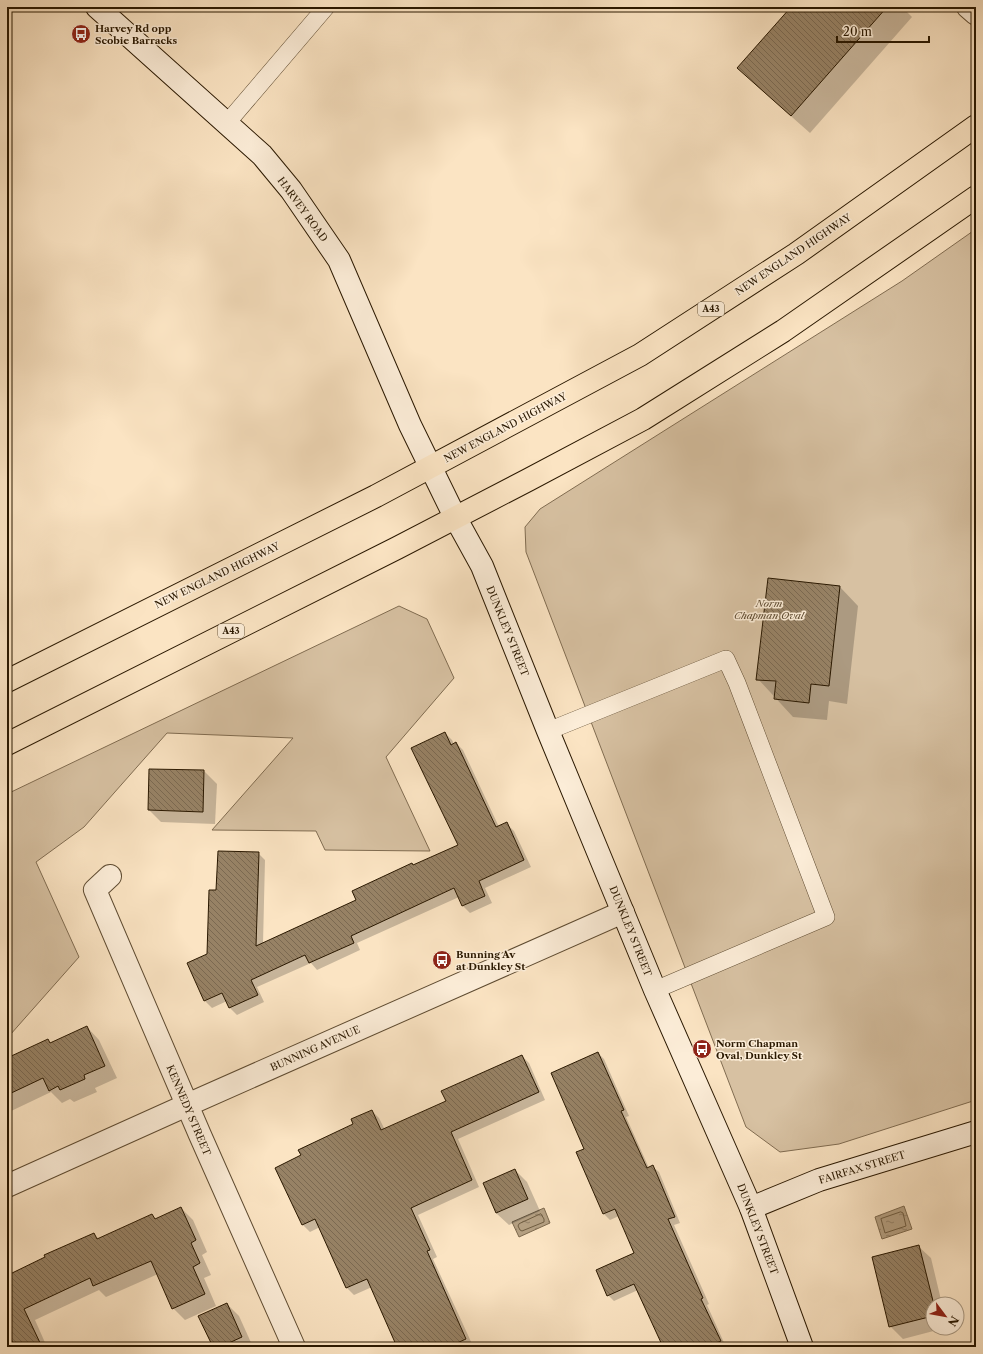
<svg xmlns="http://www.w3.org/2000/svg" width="983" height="1354" viewBox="0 0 983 1354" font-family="'Libre Caslon Text',serif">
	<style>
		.green { fill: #d7c1a2; stroke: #806c51 }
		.water { fill: url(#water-ripples); stroke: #7d694d }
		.shadow { fill: #0003 }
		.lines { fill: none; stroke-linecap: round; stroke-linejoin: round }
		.shore { stroke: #6f5c40; stroke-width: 1 }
		.building { fill: url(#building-back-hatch); stroke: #2a1800 }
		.lane-casing { stroke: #5e4b31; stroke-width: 18 }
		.street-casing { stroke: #5e4b31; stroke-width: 24 }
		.secondary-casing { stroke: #2a1800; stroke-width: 24 }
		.highway-casing { stroke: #2a1800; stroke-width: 24 }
		.lane { stroke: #fcedd8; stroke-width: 17 }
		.street { stroke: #fcedd8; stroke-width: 22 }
		.secondary { stroke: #fcedd8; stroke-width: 22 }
		.highway { stroke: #fbe4c3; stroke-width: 22 }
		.labels { text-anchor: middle; stroke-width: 3; stroke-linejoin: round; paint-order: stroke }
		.shield { fill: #fcedd8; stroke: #695841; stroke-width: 1 }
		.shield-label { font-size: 9px; font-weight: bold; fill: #2a1800 }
		.poi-label { font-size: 10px; font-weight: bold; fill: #2a1800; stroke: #fcedd8; text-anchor: start }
		.street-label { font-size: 10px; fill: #2a1800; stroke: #fcedd8 }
		.park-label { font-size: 10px; font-style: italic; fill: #5e4b31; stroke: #fcedd8 }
	</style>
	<defs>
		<pattern id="water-ripples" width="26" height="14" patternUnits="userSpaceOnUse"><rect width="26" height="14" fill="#b49f81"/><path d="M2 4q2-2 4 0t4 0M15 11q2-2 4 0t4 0" fill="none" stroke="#938167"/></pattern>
		<pattern id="building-back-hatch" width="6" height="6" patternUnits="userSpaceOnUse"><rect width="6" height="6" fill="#978265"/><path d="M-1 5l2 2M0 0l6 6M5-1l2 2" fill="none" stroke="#7b6951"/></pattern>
	</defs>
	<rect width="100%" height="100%" fill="#fbe4c3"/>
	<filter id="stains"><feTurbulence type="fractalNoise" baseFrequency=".005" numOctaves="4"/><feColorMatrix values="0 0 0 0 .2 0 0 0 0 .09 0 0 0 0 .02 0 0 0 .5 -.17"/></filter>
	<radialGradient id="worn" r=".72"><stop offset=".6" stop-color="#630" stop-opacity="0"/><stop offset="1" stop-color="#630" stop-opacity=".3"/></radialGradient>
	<!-- green -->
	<g class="green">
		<path d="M976,229V1100L839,1144L780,1152L746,1127L526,552L525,527L540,509L902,281Z"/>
		<path d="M399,606L427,619L454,678L386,757L430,851L325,850L316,831L212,830L293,738L167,733L84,827L36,862L79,957L10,1035H7V794Z"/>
	</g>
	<!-- water -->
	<g class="water">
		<path d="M904,1206L912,1229L882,1239L875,1217Z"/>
		<path d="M544,1208L550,1223L519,1237L512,1222Z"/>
	</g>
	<!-- shadow -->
	<g class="shadow">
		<path d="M792,7H902L912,17L810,133L757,86L739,68Z"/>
		<path d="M769,579L840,587L858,606L847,704L829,701L827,720L793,717L758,679Z"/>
		<path d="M445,733L452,740L454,744L456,743L463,750L499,827L507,824L514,831L531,867L485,888L492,903L470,913L463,906L459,897L357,943L360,950L317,970L311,963L257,987L264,1002L237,1015L230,1008L227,1001L212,1008L204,1000L208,955L217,891L258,853L265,860L263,944L357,900L414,866L459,845Z"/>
		<path d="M150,770L204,771L217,784L215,824L161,822L149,810Z"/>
		<path d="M87,1027L99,1040L117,1078L95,1088L97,1092L74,1102L70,1099L62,1103L51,1092L7,1113V1059L47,1040L51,1043Z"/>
		<path d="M598,1053L604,1059L629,1116L626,1117L649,1168L652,1166L659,1172L680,1223L674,1225L709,1304L707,1305L726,1347H664L638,1290L614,1301L608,1295L635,1253L619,1216L610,1220L604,1214L577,1153L585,1149Z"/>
		<path d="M522,1056L529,1063L545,1100L458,1139L479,1187L418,1215L437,1257L433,1259L473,1346L398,1347L372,1287L354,1295L347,1288L320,1227L310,1232L303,1225L276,1168L302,1156L354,1124L372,1111L379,1118L385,1130L447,1102Z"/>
		<path d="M515,1170L527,1182L540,1211L509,1225L496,1213L484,1184Z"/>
		<path d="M181,1208L193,1220L207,1252L202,1255L211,1275L204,1278L216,1306L185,1320L173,1308L158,1274L106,1297L99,1290L35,1320L47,1347H16L12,1339L7,1341V1289L94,1234L99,1239L152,1215L156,1219Z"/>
		<path d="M918,1246L931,1258L942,1304H933V1328H945L903,1339L890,1326Z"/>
		<path d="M227,1304L239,1316L253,1347H214Z"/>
	</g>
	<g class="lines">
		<!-- shore -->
		<g class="shore">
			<path d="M901,1212L903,1213L906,1226L885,1233L881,1219Z"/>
			<path d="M541,1214L544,1219V1222L522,1231L520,1230L518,1226L519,1224Z"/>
		</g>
	</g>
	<!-- building -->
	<g class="building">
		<path d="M791,7H887L791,116L737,68Z"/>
		<path d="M768,578L840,586L829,686L811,684L809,703L774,699L776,681L756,680Z"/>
		<path d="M445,732L451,745L456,742L496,827L507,822L524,860L479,881L485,896L462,906L454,888L351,936L354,943L309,963L305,955L251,980L258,995L229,1008L222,993L204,1001L187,963L207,954L209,890H216L218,851L259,852L256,946L356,900L352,891L412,863L413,865L458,845L411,748Z"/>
		<path d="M149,769L204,770L203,812L148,810Z"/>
		<path d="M87,1026L105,1066L84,1075L85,1079L60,1090L58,1086L49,1091L43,1078L7,1095V1058L48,1039L50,1043Z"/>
		<path d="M598,1052L624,1110L621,1111L647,1168L653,1165L675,1217L668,1219L703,1298L701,1299L721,1341L707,1347H663L634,1284L607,1296L596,1270L634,1253L615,1209L603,1214L576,1152L584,1149L551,1073Z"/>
		<path d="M522,1055L539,1092L451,1132L472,1180L411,1208L430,1250L427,1251L466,1339L448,1347H397L367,1279L346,1288L315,1219L302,1225L275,1168L301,1155L298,1150L353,1124L351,1119L372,1110L381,1130L446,1101L441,1091Z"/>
		<path d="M515,1169L528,1199L496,1213L483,1183Z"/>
		<path d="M181,1207L196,1240L191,1243L200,1263L193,1267L205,1294L172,1309L151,1261L93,1286L90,1278L24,1309L42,1347H15L7,1331V1273L8,1275L45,1257L44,1255L94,1233L97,1239L152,1214L155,1219Z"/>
		<path d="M919,1245L933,1301V1316L889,1327L872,1257Z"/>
		<path d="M227,1303L242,1337L220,1347H213L198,1316Z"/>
	</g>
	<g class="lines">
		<!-- lane casing -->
		<g class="lane-casing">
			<g id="lane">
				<path d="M227,123L326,7"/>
				<path d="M548,731L726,659L737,683L826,917L655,990"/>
			</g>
		</g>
		<!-- street casing -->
		<g class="street-casing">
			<g id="street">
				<path d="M968,7L976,14"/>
				<path d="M110,876L95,890L200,1135L294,1347"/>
				<path d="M7,1186L187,1105L623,912"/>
			</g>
		</g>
		<!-- secondary casing -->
		<g class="secondary-casing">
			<g id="secondary">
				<path d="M97,7L262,155L291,190L339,260L410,425L455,517L482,566L548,731L655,990L751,1208L802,1347"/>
				<path d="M751,1208L819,1180L976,1132"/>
			</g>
		</g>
		<!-- highway casing -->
		<g class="highway-casing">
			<g id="highway">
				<path d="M7,681L376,496L640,355L796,254L976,126"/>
				<path d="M7,744L397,548L528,480L643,419L783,331L976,197"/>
			</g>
		</g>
		<!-- lane -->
		<use href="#lane" class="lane"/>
		<!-- street -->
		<use href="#street" class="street"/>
		<!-- secondary -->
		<use href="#secondary" class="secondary"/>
		<!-- highway -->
		<use href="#highway" class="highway"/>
	</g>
	<!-- icons -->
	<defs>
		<g id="bus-disc" transform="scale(1)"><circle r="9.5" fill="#8f2418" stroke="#fcedd8"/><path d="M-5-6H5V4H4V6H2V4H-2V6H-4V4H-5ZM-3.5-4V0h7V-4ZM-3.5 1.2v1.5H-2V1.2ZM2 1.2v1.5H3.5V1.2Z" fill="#fff"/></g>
	</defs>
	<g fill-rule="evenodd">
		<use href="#bus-disc" x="81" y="34"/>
		<use href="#bus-disc" x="442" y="960"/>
		<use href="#bus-disc" x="702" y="1049"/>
	</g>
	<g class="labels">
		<!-- shield labels -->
		<g class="shield">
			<rect x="698" y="302" width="26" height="14" rx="3"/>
			<rect x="218" y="624" width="26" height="14" rx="3"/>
		</g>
		<g class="shield-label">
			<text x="711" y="312">A43</text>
			<text x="231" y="634">A43</text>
		</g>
		<!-- poi labels -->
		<g class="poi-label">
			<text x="95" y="32">Harvey Rd opp<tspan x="95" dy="12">Scobie Barracks</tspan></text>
			<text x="456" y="958">Bunning Av<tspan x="456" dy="12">at Dunkley St</tspan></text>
			<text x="716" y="1047">Norm Chapman<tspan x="716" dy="12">Oval, Dunkley St</tspan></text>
		</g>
		<!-- street labels -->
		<g class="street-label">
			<text transform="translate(303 209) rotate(54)" y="4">HARVEY ROAD</text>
			<text transform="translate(793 254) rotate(-34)" y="4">NEW ENGLAND HIGHWAY</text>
			<text transform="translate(505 427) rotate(-28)" y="4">NEW ENGLAND HIGHWAY</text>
			<text transform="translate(217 575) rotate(-26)" y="4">NEW ENGLAND HIGHWAY</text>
			<text transform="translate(508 631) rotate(68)" y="4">DUNKLEY STREET</text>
			<text transform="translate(631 931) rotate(68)" y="4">DUNKLEY STREET</text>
			<text transform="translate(315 1048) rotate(-24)" y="4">BUNNING AVENUE</text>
			<text transform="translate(189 1110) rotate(67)" y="4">KENNEDY STREET</text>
			<text transform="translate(862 1167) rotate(-17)" y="4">FAIRFAX STREET</text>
			<text transform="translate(758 1229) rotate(69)" y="4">DUNKLEY STREET</text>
		</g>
		<!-- park labels -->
		<g class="park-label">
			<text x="769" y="607">Norm<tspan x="769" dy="12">Chapman Oval</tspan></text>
		</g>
	</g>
	<!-- margin -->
	<rect width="983" height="1354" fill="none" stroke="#fbe4c3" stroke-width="24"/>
	<rect x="8" y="8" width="967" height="1338" fill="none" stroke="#2a1800" stroke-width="2"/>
	<rect x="12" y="12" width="959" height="1330" fill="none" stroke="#2a1800"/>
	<!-- north arrow -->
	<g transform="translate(945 1316) rotate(122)"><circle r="19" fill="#fcedd8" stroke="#a89882"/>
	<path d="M0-3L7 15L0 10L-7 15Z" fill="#8f2418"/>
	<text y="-6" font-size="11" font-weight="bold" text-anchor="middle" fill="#2a1800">N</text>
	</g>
	<!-- scale -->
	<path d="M837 36v6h92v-6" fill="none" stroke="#2a1800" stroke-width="2"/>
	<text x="843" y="36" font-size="12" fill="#2a1800" stroke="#fcedd8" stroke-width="3" paint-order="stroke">20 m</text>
	<rect width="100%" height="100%" filter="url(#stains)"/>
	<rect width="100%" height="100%" fill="url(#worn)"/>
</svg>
